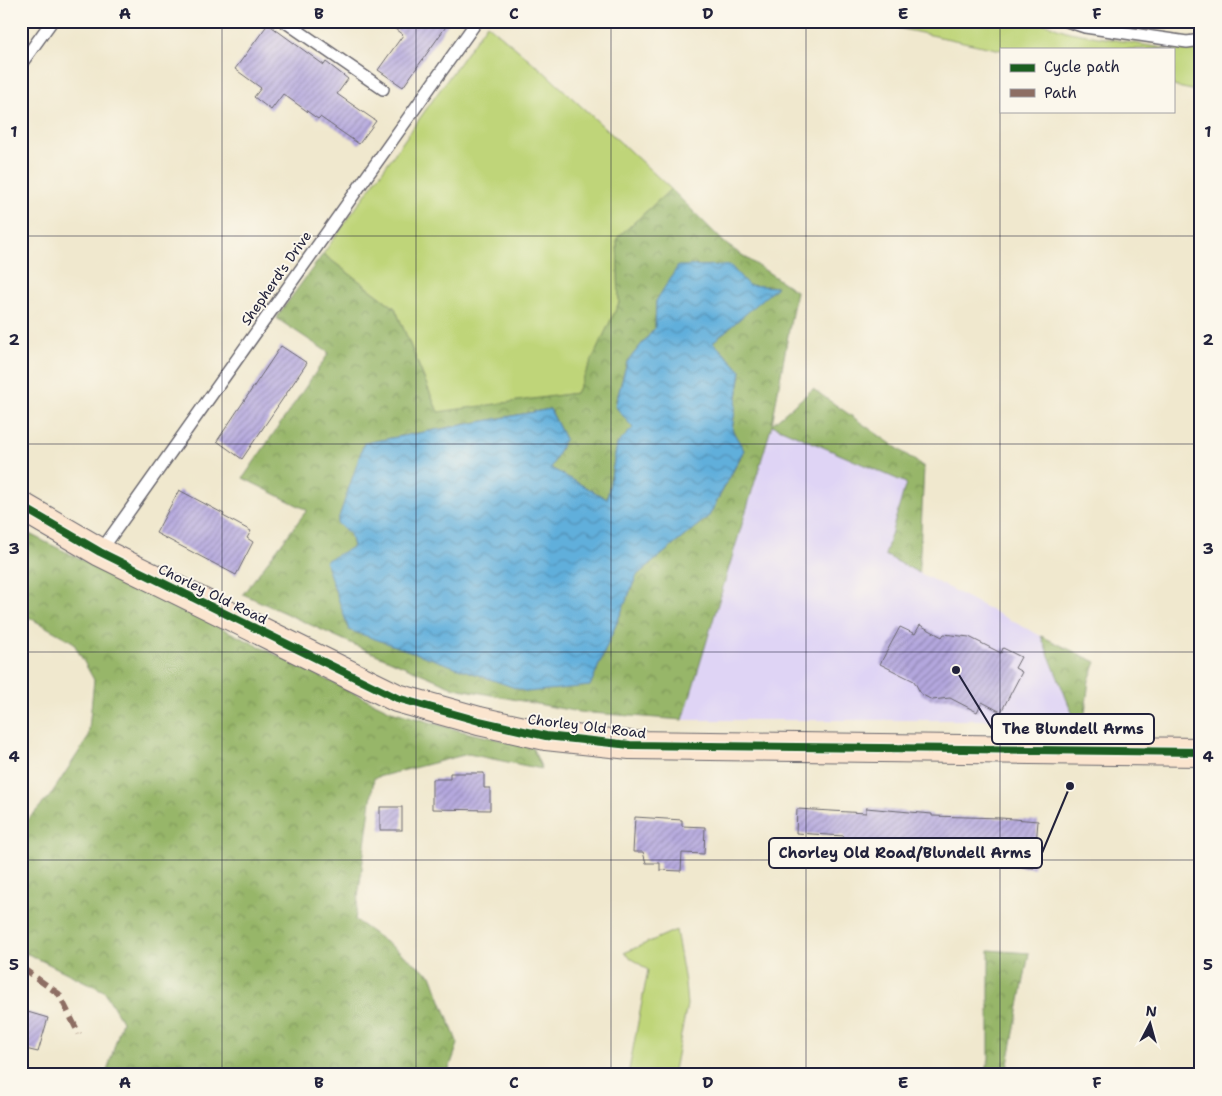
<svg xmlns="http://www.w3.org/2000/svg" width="1222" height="1096" viewBox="0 0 1222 1096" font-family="'Shantell Sans',sans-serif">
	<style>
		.built { fill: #dfd4f5 }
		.green { fill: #bfd579; stroke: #707c5a }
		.forest { fill: url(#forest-crowns); stroke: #5c6c52; fill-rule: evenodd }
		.water { fill: url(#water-waves); stroke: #42688b }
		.building { fill: url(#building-hatch) }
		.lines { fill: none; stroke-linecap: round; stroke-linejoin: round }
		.lane-casing { stroke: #6a676e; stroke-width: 14 }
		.secondary-casing { stroke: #6a676e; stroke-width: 30 }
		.lane { stroke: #fff; stroke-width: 11 }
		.secondary { stroke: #fbe5cf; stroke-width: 28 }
		.quiet { stroke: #8d6e63; stroke-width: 6; stroke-dasharray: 12 6; stroke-linecap: butt }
		.cycleway-casing { stroke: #fbf7ec; stroke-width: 11 }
		.cycleway { stroke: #1b5e20; stroke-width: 8 }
		.grid { fill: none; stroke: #22223b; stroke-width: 1; stroke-opacity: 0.55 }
		.labels { text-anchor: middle; stroke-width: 4; stroke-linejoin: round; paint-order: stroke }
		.street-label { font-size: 14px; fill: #22223b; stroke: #fbf7ec }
		.leader { fill: none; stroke: #22223b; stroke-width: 2 }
		.callout-dot { fill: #22223b; stroke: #fbf7ec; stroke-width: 2 }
		.callout { fill: #fbf7ec; stroke: #22223b; stroke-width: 2 }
		.callout-label { font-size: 15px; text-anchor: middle; font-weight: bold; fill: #22223b }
		.neatline { fill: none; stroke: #22223b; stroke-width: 2 }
		.grid-label { font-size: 16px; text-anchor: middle; font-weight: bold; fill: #22223b }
	</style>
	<defs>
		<pattern id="forest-crowns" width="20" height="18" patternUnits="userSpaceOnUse" patternTransform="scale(1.25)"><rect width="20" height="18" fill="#97b669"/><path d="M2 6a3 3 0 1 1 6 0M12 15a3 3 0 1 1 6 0" fill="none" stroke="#7b9458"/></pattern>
		<pattern id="water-waves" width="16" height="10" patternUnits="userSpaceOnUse" patternTransform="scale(1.25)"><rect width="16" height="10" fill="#61afdb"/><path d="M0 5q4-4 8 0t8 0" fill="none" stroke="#508eb3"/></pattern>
		<pattern id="building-hatch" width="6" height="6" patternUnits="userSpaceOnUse" patternTransform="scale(1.25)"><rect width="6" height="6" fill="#b4a7de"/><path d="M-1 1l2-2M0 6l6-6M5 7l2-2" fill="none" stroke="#9288b5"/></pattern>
	</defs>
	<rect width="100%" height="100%" fill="#fbf7ec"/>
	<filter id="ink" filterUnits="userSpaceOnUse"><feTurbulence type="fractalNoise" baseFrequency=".02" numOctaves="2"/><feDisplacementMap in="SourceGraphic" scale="10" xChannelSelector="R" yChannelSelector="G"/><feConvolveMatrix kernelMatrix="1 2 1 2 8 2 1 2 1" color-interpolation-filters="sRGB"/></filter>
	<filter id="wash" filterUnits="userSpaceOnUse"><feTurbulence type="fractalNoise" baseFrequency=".0096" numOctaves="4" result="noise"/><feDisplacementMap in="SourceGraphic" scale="20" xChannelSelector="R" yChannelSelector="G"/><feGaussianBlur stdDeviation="1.12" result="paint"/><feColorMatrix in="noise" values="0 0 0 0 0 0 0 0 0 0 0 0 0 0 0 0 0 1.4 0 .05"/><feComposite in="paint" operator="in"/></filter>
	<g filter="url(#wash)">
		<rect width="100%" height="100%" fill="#f0e8ce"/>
		<!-- built -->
		<path class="built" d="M772,424L906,483L885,555L1041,636L1075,720H683Z"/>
		<!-- green -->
		<g class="green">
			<path d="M901,21H1037L1069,32L1168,49L1001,50L898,28Z"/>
			<path d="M487,24L543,71L671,189L617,238L619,303L577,393L438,413L395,308L323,254Z"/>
			<path d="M1201,48V92L1173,86V50Z"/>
			<path d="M676,930L685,982L687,1005L673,1075H628L648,970L624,953Z"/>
		</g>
		<!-- forest -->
		<g class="forest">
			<path d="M671,189L727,245L796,291L772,424L813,389L924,467L919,573L885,555L906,483L772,425L683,720L579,712L455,688L366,650L243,594L307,510L243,478L329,353L276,318L323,254L395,308L438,412L576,393L619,303L617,238ZM776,287L712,342L741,371L732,430L744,451L709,516L637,575L590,686L353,547L350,534L364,443L550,409L565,439L551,468L607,499L617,444L634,428L615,406L627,362L655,328L656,301Z"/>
			<path d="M21,530L391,711L461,731L532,747L542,769L468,754L374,778L355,920L431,975L458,1044L447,1075H106L122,1021L104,991L28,954H21V827L50,796L88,738L94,680L73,642L21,613Z"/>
			<path d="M1041,636L1096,662L1089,680L1084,721L1075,720Z"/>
			<path d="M989,950L1029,953L1006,1075H985L989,1059Z"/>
		</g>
		<!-- water -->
		<path class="water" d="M730,265L748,285L777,287L713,342L741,371L732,430L744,450L709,516L637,575L590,686L527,692L349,630L325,561L353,547L350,534L337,523L364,443L550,409L565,439L551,468L607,499L617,444L633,428L615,406L627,362L655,328L656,301L678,266Z"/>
		<g id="blocks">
			<!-- building -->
			<g class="building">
				<path d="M384,21H450L403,87L378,70L403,35Z"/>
				<path d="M268,24L324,65L326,62L348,79L337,94L376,121L359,144L320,117L318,119L283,94L271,110L254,97L261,88L235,69Z"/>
				<path d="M281,346L307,363L242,459L217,441Z"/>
				<path d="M179,490L224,514L223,516L251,531L247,538L253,542L236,575L156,533Z"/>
				<path d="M920,625L942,637L944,634L969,637L1001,653L1003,648L1021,657L1015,668L1022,672L1001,712L982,702L977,712L950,698L932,700L921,694L914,681L880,664L900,627L915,634Z"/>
				<path d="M450,773H484V788H490V810L432,809V779H450Z"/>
				<rect x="380" y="807" width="22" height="23"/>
				<path d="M866,808L932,814V816L1001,818L1038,821L1034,868L976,863V865L950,864V862L916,861V858L868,854V847L844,845V836L796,833L797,809L866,813Z"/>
				<path d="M635,817L682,820V826L705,827L704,854L682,853L681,871L660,870V863H646L643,852H633Z"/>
				<path d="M21,1010L48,1018L38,1052L21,1048Z"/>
			</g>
		</g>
	</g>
	<g filter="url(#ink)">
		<use href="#blocks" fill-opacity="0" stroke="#6a676e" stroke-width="1"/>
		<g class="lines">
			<!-- lane casing -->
			<g class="lane-casing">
				<g id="lane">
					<path d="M284,21L383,89"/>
					<path d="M1067,21L1085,27L1187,42L1201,40"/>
					<path d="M21,64L52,21"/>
					<path d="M100,552L477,21"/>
				</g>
			</g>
			<!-- secondary casing -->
			<g class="secondary-casing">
				<path id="secondary" d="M21,506L100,552L397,698L479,721L546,736L630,745L1201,752"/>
			</g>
			<!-- lane -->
			<use href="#lane" class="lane"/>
			<!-- secondary -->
			<use href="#secondary" class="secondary"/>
			<!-- quiet -->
			<path class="quiet" d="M21,970H25L59,994L79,1034"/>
			<!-- cycleway casing -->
			<g class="cycleway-casing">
				<path id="cycleway" d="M21,506L100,552L397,698L479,721L546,736L630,745L1201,752"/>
			</g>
			<!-- cycleway -->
			<use href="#cycleway" class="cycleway"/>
		</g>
	</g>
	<!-- grid -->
	<path class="grid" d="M222,21V1075M416,21V1075M611,21V1075M806,21V1075M1000,21V1075M21,236H1201M21,444H1201M21,652H1201M21,860H1201"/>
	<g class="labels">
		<!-- street labels -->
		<g class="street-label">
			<text transform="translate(276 278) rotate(-55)" y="5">Shepherd's Drive</text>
			<text transform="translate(213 594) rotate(26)" y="5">Chorley Old Road</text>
			<text transform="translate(587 726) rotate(7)" y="5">Chorley Old Road</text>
		</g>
	</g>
	<!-- callouts -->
	<path class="leader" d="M956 670L992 729M1070 786L1042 853"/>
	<g class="callout-dot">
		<circle cx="956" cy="670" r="5"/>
		<circle cx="1070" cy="786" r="5"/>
	</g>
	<g class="callout">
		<rect x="992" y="714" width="162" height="30" rx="5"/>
		<rect x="769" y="838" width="273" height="30" rx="5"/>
	</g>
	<g class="callout-label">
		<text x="1073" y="734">The Blundell Arms</text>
		<text x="905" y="858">Chorley Old Road/Blundell Arms</text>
	</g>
	<!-- margin -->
	<rect width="1222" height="1096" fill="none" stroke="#fbf7ec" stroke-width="55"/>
	<!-- legend -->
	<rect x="1000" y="48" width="175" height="65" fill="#fbf7ec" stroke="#a4a2a5"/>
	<rect x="1010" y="64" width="25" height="8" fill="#1b5e20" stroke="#a4a2a5"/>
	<text x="1044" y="72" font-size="15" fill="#22223b">Cycle path</text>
	<rect x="1010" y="89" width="25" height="8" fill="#8d6e63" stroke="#a4a2a5"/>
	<text x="1044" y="98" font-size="15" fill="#22223b">Path</text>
	<!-- north arrow -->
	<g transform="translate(1150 1024) rotate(6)" stroke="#fbf7ec" stroke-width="4" paint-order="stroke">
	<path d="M0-4L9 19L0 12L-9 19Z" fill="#22223b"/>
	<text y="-8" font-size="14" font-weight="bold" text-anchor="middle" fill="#22223b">N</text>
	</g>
	<rect x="28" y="28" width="1166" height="1040" class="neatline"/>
	<g class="grid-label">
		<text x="125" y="19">A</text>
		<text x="319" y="19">B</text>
		<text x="514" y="19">C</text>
		<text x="708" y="19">D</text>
		<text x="903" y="19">E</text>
		<text x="1097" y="19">F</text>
		<text x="14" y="137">1</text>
		<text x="1208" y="137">1</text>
		<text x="14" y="345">2</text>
		<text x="1208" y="345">2</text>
		<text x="14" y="554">3</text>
		<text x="1208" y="554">3</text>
		<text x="14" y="762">4</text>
		<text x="1208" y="762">4</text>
		<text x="14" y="970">5</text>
		<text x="1208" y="970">5</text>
		<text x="125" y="1088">A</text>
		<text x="319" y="1088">B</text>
		<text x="514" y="1088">C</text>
		<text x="708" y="1088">D</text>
		<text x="903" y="1088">E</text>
		<text x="1097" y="1088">F</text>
	</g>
</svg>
